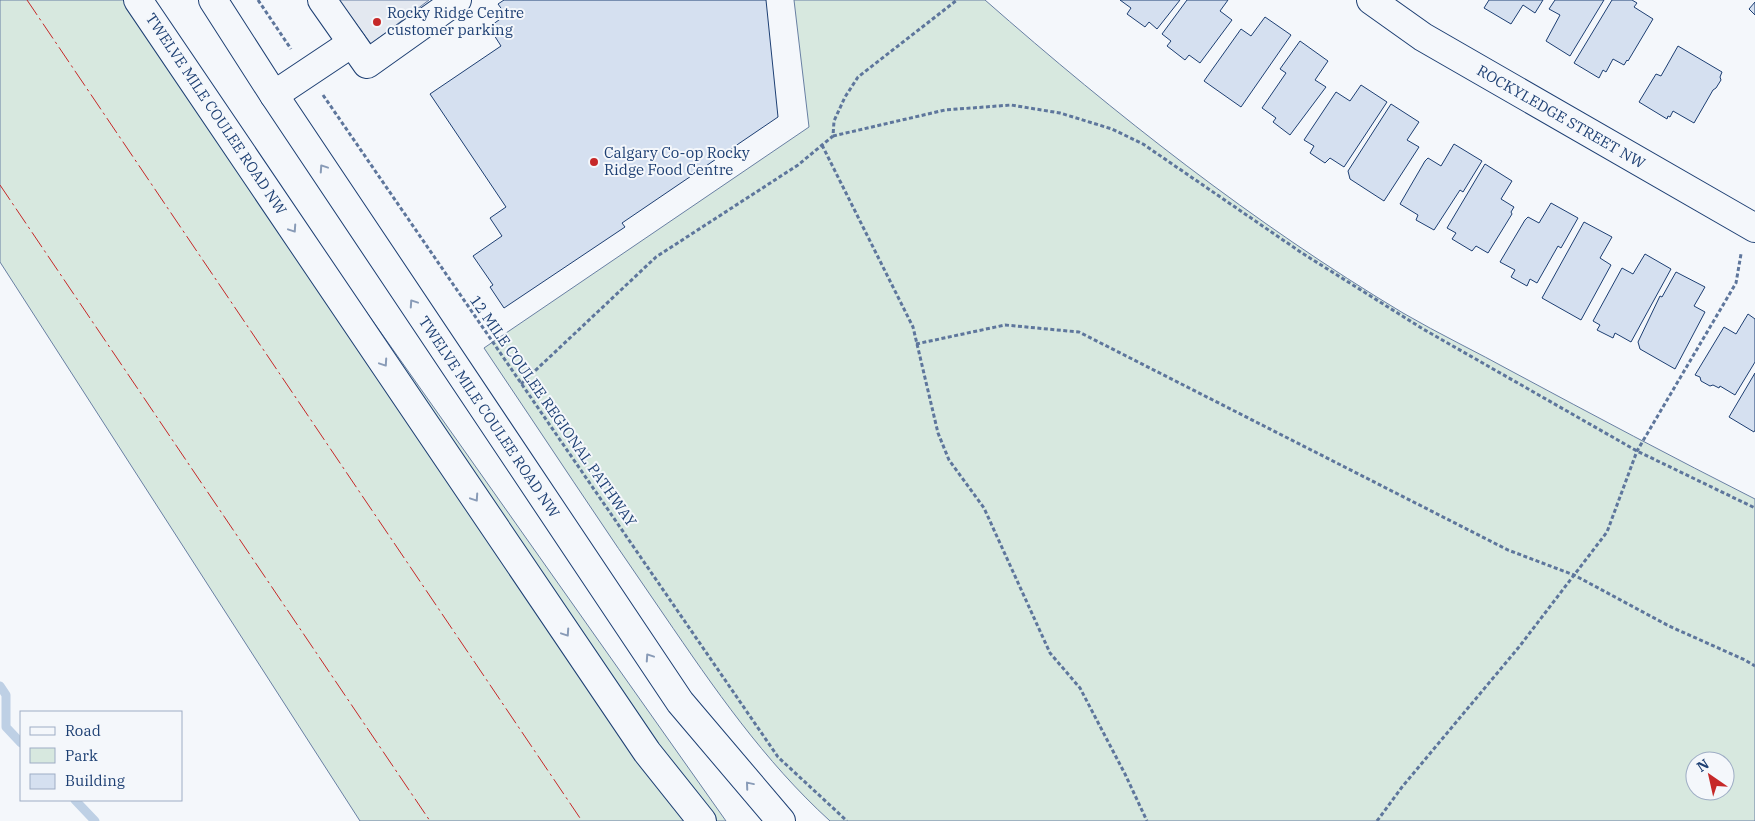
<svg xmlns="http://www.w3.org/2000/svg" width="1755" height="821" viewBox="0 0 1755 821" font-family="'IBM Plex Serif',serif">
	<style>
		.green { fill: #d7e8df; stroke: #687fa3; fill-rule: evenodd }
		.parking { fill: #e3e8f0; stroke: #687fa3 }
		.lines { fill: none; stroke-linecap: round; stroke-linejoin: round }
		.stream { stroke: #bed0e5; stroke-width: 9 }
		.building { fill: #d5e0f0; stroke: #1d3f73 }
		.minor-casing { stroke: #1d3f73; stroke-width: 30 }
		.major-casing { stroke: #1d3f73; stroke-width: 30 }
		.path { stroke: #5e769c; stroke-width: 3; stroke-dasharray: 4 2.5; stroke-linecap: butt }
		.minor { stroke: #f4f7fb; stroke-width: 28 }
		.major { stroke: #f4f7fb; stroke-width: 28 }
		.power { stroke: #c62828; stroke-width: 1; stroke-dasharray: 18 4 2.5 4; stroke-linecap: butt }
		.oneway { stroke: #889bb7 }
		.poi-dot { fill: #c62828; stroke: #f4f7fb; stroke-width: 2 }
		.labels { text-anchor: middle; stroke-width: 4; stroke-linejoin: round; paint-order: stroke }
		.poi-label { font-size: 15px; fill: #1d3f73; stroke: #f4f7fb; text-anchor: start }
		.street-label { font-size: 15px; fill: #1d3f73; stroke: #f4f7fb }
	</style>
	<rect width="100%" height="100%" fill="#f4f7fb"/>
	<!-- green -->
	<g class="green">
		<path d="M0,0H146L726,821H360L0,262Z"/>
		<path d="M794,0H985C1116,115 1253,223 1403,313C1439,334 1477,352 1513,372C1593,415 1674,458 1755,499V821H830C764,761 714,688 664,615C603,527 544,437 484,348L809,127ZM1695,761H1725V791H1695Z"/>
	</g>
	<!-- parking -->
	<path class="parking" d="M339,0H429L371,44Z"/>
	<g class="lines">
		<!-- stream -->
		<g class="stream">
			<path d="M0,686L6,695V727L21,743"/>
			<path d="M75,800L95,821"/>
		</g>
	</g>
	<!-- building -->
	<g class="building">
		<path d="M504,0H766L778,117L622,223L625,227L504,308L490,287L493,285L473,256L502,236L490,218L506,207L430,94L501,46L489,27L506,15L498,4Z"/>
		<path d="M1120,0H1180L1157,29L1149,22L1145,27L1127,14L1131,8Z"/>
		<path d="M1187,0H1228L1220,11L1232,20L1200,63L1189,55L1185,60L1167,46L1171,41L1162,34Z"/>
		<path d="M1489,0H1543L1535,13L1523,5L1511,24L1484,8Z"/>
		<path d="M1555,0H1604L1570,56L1546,41L1560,15L1549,9Z"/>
		<path d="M1612,0H1632L1637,3L1634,7L1653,19L1628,61L1627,60L1624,65L1613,59L1606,72L1603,70L1599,78L1574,63Z"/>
		<path d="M1755,2V15L1749,9Z"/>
		<path d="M1265,17L1291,35L1241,107L1204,81L1241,29L1251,36Z"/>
		<path d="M1300,41L1328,61L1315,80L1326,87L1290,135L1273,122L1276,118L1262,108L1286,73L1280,69Z"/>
		<path d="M1678,46L1722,72L1720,77L1721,80L1716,88L1713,90L1694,123L1673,111L1670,117L1668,116L1667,119L1639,102L1656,74L1661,76Z"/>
		<path d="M1361,85L1387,102L1344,167L1330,158L1325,163L1310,153L1314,146L1304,140L1336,92L1350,101Z"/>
		<path d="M1391,104L1419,122L1407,140L1419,147L1384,201L1350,179L1348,171Z"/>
		<path d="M1454,144L1482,161L1463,192L1460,190L1434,230L1416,220L1418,215L1400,204L1425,161L1428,158L1441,166Z"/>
		<path d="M1485,164L1512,181L1501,199L1514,207L1511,212L1512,214L1488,253L1476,246L1472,251L1452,239L1456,233L1447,228Z"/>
		<path d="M1551,203L1578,218L1561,248L1558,246L1537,283L1530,279L1527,286L1511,277L1515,270L1500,262L1525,220L1528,217L1539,223Z"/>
		<path d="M1584,222L1612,237L1600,258L1611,265L1581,320L1542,298Z"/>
		<path d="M1645,254L1671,269L1631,342L1615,333L1613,338L1597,330L1600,325L1593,321L1622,268L1633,274Z"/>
		<path d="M1676,272L1705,287L1694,306L1705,312L1675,369L1640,349L1638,342L1660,296L1662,297Z"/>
		<path d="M1748,314L1755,319V362L1735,395L1720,386L1719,388L1713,385L1710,386L1701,381L1700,377L1695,375L1724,327L1736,334Z"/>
		<path d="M1755,373V430L1754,432L1729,417Z"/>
	</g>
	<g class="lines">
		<!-- minor casing -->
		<g class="minor-casing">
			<g id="minor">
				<path d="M322,0L367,64L457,0"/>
				<path d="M1371,0L1423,37L1755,228"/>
				<path d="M274,95L352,43"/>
			</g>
		</g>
		<!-- major casing -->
		<g class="major-casing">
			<g id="major">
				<path d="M138,0L647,752L702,821"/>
				<path d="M213,0L274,95L680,702L781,821"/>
			</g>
		</g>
		<!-- path -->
		<g class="path">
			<path d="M258,0L291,49"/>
			<path d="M323,95L778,757L847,821"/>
			<path d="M833,136L945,110L1011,105L1060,113L1112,129L1143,144L1302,253L1423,329L1637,451L1755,508"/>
			<path d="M822,145L913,327L938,433L949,460L984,508L1050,653L1080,688L1125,774L1147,821"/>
			<path d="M916,344L1005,325L1079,332L1508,550L1574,575L1669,626L1745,660L1755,666"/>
			<path d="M521,384L656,257L798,165L833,136L834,121L845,97L858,77L957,0"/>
			<path d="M1377,821L1402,787L1519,647L1607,532L1637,451L1736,283L1741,254"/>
		</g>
		<!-- minor -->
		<use href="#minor" class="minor"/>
		<!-- major -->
		<use href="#major" class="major"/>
		<!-- power -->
		<g class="power">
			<path d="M27,0L582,821"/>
			<path d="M0,185L430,821"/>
		</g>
	</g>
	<!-- one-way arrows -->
	<defs><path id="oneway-chevron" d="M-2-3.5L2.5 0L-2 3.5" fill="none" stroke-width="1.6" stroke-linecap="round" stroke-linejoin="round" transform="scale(1.25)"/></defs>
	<g class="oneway">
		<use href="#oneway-chevron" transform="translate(323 168) rotate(-124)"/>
		<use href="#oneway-chevron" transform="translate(293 229) rotate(56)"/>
		<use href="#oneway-chevron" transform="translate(413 303) rotate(-124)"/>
		<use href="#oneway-chevron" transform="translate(384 363) rotate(56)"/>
		<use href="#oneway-chevron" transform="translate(475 498) rotate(56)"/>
		<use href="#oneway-chevron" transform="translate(566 633) rotate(56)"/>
		<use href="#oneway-chevron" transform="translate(649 657) rotate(-124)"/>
		<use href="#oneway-chevron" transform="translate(749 785) rotate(-130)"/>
	</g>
	<!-- markers -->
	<g class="poi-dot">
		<circle cx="377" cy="22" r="5"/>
		<circle cx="594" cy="162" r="5"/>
	</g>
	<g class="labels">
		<!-- poi labels -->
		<g class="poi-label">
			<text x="387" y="18">Rocky Ridge Centre<tspan x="387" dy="17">customer parking</tspan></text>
			<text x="604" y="158">Calgary Co-op Rocky<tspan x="604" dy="17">Ridge Food Centre</tspan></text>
		</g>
		<!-- street labels -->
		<g class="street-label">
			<text transform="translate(216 114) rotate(56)" y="5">TWELVE MILE COULEE ROAD NW</text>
			<text transform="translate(1561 117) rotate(30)" y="5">ROCKYLEDGE STREET NW</text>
			<text transform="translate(553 411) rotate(55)" y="5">12 MILE COULEE REGIONAL PATHWAY</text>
			<text transform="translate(489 417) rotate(56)" y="5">TWELVE MILE COULEE ROAD NW</text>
		</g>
	</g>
	<!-- legend -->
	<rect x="20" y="711" width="162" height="90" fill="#f4f7fb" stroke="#9eadc5"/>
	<rect x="30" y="727" width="25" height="8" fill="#f4f7fb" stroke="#9eadc5"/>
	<text x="65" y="736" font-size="15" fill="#1d3f73">Road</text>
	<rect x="30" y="748" width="25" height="15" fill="#d7e8df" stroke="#9eadc5"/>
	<text x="65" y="761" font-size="15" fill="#1d3f73">Park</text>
	<rect x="30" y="774" width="25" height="15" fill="#d5e0f0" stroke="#9eadc5"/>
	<text x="65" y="786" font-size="15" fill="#1d3f73">Building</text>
	<!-- north arrow -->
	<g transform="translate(1710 776) rotate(326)"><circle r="24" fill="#f4f7fb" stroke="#9eadc5"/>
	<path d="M0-4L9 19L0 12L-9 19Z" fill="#c62828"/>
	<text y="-8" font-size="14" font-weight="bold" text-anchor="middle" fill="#1d3f73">N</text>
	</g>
</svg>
